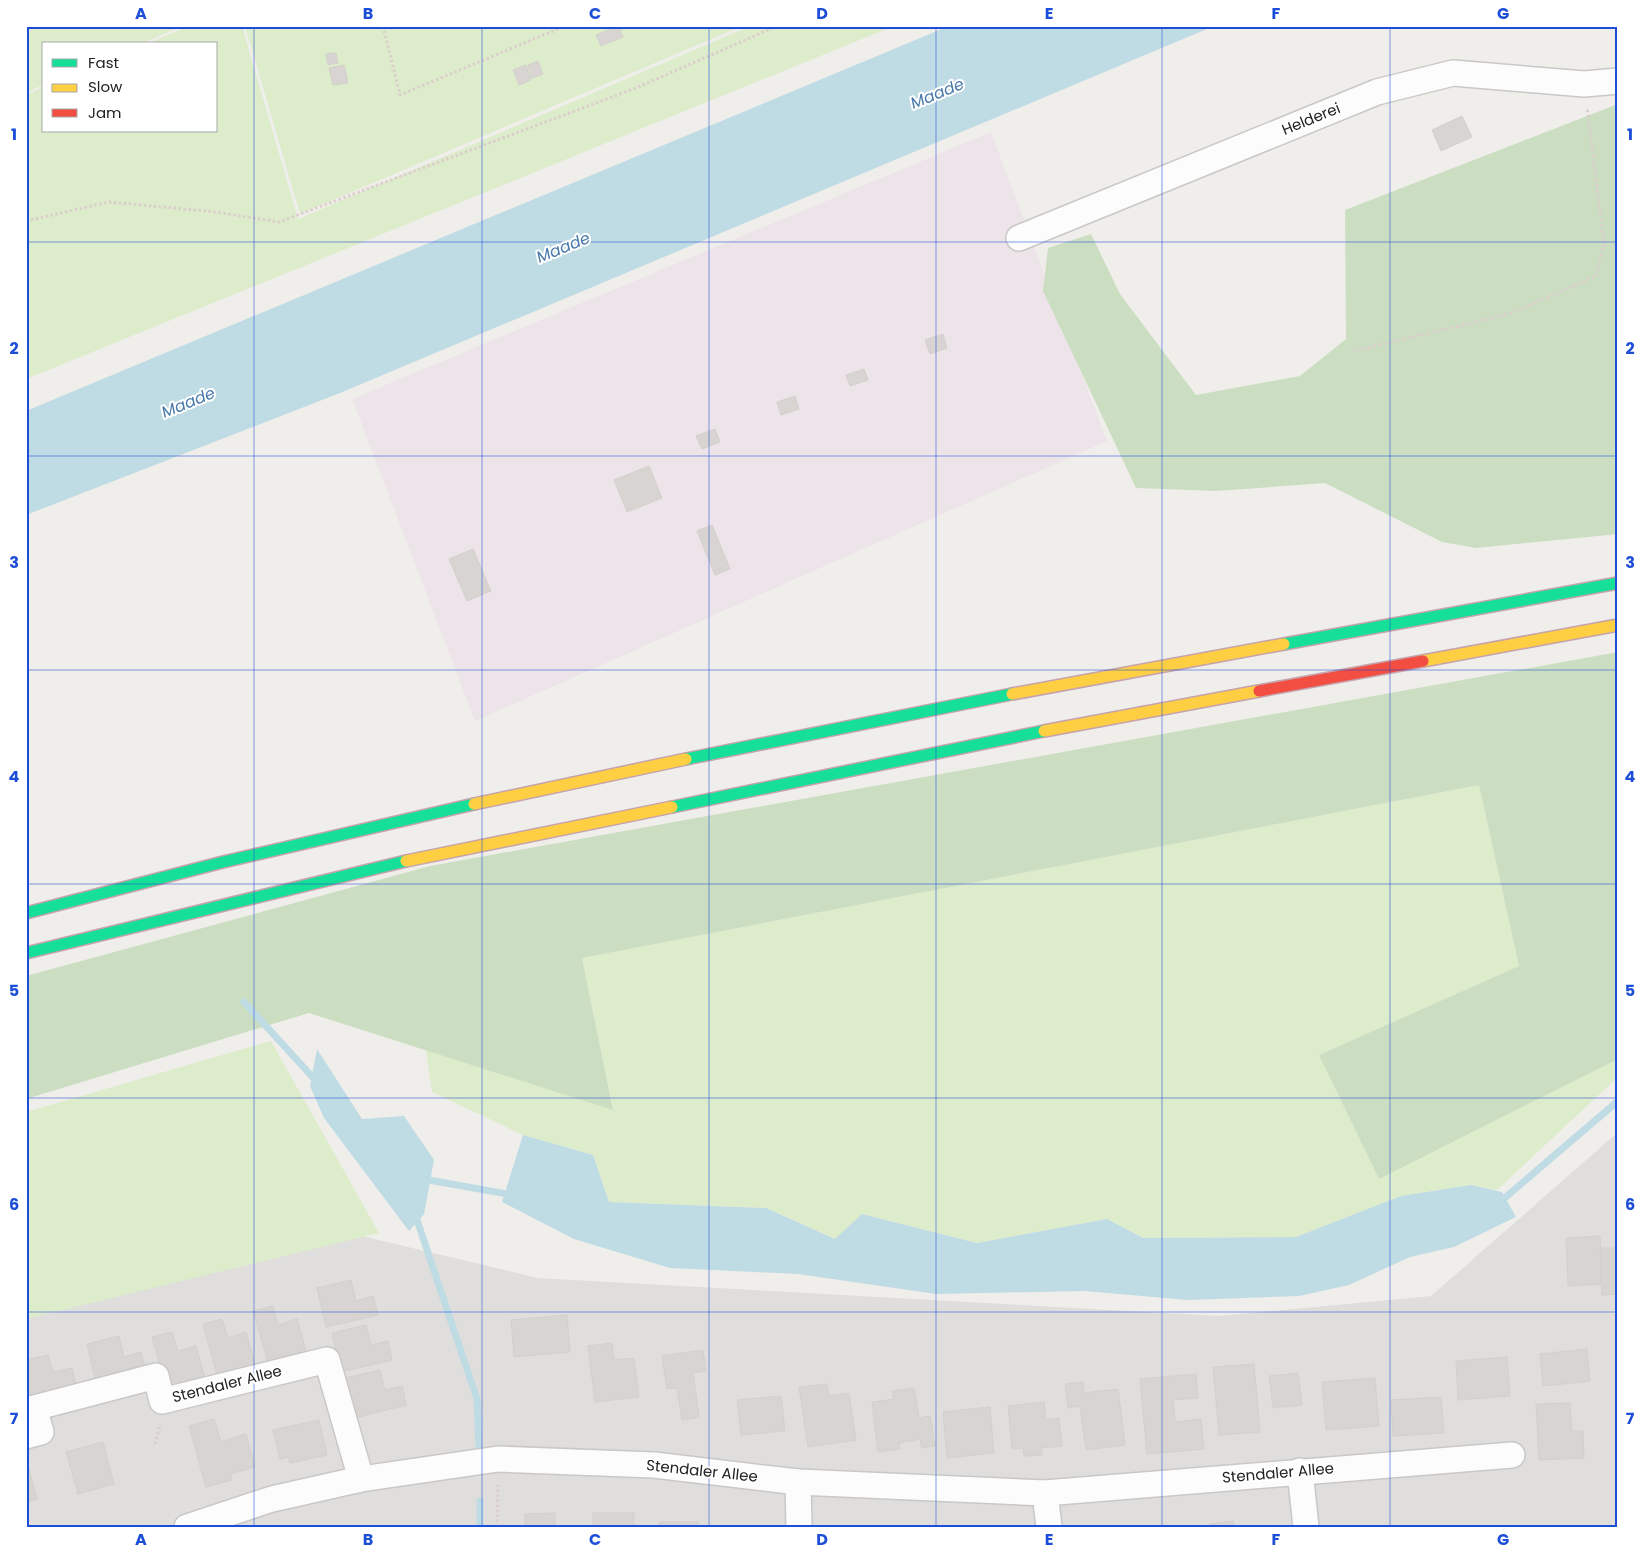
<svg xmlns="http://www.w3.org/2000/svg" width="1644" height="1553" viewBox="0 0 1644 1553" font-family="Poppins,sans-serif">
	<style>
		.residential { fill: #dfdedc }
		.industrial { fill: #ede4e9 }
		.grass { fill: #ddeccb }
		.forest { fill: #cbdec1 }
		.parking { fill: #e0dfde }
		.water { fill: #bfdbe3 }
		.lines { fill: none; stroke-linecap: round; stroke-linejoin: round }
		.stream { stroke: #bfdbe3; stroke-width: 7 }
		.building { fill: #d7d4d2; stroke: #d3d0cc }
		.street-casing { stroke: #c9c8c7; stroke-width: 28 }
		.fast-casing { stroke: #c5a2ac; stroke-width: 14 }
		.slow-casing { stroke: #c5a2ac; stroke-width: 14 }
		.jam-casing { stroke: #c5a2ac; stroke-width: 14 }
		.path { stroke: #dccecd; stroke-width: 3; stroke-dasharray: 2.5 2.5; stroke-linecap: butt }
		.street { stroke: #fdfcfc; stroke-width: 25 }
		.fast { stroke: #16e098; stroke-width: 11 }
		.slow { stroke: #ffcf43; stroke-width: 11 }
		.jam { stroke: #f24e42; stroke-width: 11 }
		.grid { fill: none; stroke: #1d4ed8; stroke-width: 1; stroke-opacity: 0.55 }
		.labels { text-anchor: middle; stroke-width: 4; stroke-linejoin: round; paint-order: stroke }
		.street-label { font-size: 15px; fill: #222; stroke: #fff }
		.water-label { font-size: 16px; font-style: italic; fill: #4a7aab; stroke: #fff }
		.neatline { fill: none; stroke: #1d4ed8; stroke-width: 2 }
		.grid-label { font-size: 16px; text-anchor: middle; font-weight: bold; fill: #1d4ed8 }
	</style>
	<rect width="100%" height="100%" fill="#f0eeeb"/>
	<!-- residential -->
	<path class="residential" d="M1618,1132V1527H26V1314L353,1234L538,1278L1219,1316L1431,1296Z"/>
	<!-- industrial -->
	<path class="industrial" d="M991,132L1107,441L475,721L352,399Z"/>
	<!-- grass -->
	<g class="grass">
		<path d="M26,26H182L141,44H44V85L26,92Z"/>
		<path d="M188,26H242L298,219L750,26H894L26,379V95L44,87V131H216V44H147Z"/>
		<path d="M245,26H742L300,214Z"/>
		<path d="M1479,785L1519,966L1319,1055L1379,1179L1618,1059V1077L1497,1190L1471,1185L1401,1196L1296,1237L1143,1238L1107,1219L977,1243L863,1214L836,1239L766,1208L609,1202L593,1155L523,1135L432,1092L426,1050L613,1109L582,958Z"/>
		<path d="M271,1041L379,1233L26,1319V1112Z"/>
	</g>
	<!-- forest -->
	<g class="forest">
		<path d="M1618,104V534L1476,548L1442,542L1325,483L1217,491L1136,488L1043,291L1048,248L1091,234L1120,294L1196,395L1300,376L1346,339L1345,210Z"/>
		<path d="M1618,652V1059L1379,1179L1319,1055L1519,966L1479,785L582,958L613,1110L309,1013L26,1099V976L430,866Z"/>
	</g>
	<!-- parking -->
	<path class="parking" d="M181,1436L202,1513L171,1527H161L138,1447L155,1444Z"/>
	<!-- water -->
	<g class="water">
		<path d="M949,26H1214L340,393L26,515V411Z"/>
		<path d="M317,1049L362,1119L404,1116L434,1160L424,1214L409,1231L324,1118L310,1086Z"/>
		<path d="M523,1135L593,1155L609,1202L766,1208L835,1239L862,1214L977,1243L1107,1219L1143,1238L1296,1237L1401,1196L1471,1185L1502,1192L1516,1217L1454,1247L1410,1257L1349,1285L1299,1296L1188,1300L1084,1291L936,1294L798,1274L670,1268L574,1239L502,1202Z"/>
	</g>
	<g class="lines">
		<!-- stream -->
		<g class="stream">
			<path d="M244,1002L318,1083"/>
			<path d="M423,1179L513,1195"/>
			<path d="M1500,1202L1618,1101"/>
			<path d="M415,1214L477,1399L479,1446"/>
			<path d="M480,1501V1527"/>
		</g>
	</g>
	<!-- building -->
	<g class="building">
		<path d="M618,26L623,37L601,46L596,35Z"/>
		<path d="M336,53L338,63L328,65L326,54Z"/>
		<path d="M538,61L543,74L532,78L528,65Z"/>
		<path d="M344,65L348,83L333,85L329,68Z"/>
		<path d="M526,65L531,80L519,85L513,70Z"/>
		<path d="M1462,116L1472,137L1441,151L1432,130Z"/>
		<path d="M943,334L947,348L930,354L925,340Z"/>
		<path d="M864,369L868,380L850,386L846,375Z"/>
		<path d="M795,396L799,409L781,415L777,402Z"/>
		<path d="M715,429L720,442L702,449L696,436Z"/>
		<path d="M649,466L662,498L627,512L614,480Z"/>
		<path d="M712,525L730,569L715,575L697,531Z"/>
		<path d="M473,549L491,591L467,601L449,559Z"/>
		<path d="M1600,1236L1602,1284L1568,1286L1566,1238Z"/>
		<path d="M1600,1248H1618V1294L1602,1295Z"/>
		<path d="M351,1280L356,1301L373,1296L378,1315L326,1327L317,1288Z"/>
		<path d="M273,1306L278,1325L297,1319L306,1351L268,1362L253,1311Z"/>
		<path d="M567,1315L570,1352L514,1357L511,1320Z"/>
		<path d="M222,1319L228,1338L246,1332L255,1364L217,1375L203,1324Z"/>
		<path d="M366,1325L371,1345L388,1341L392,1360L341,1372L332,1333Z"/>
		<path d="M172,1332L178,1351L196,1346L205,1378L167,1389L152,1337Z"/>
		<path d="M119,1336L124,1357L141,1352L146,1372L96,1383L87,1344Z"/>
		<path d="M612,1343L614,1360L634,1358L639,1397L595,1402L588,1346Z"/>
		<path d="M1587,1349L1590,1381L1543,1386L1540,1354Z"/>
		<path d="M703,1350L706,1371L693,1373L699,1417L682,1420L677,1388L667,1389L662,1356Z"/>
		<path d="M48,1355L53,1372L72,1368L77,1389L26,1401V1360Z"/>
		<path d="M1507,1357L1510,1396L1458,1400L1456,1361Z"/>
		<path d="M1254,1364L1260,1432L1219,1435L1213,1367Z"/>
		<path d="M380,1370L385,1390L402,1386L406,1405L355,1418L346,1378Z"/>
		<path d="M1298,1373L1302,1405L1273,1408L1269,1376Z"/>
		<path d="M1196,1374L1198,1398L1173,1400L1175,1422L1201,1419L1204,1449L1147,1454L1140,1379Z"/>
		<path d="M1375,1378L1379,1426L1326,1430L1322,1382Z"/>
		<path d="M1083,1382L1084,1393L1118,1389L1125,1445L1086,1450L1080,1406L1068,1408L1065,1384Z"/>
		<path d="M827,1384L829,1396L849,1393L856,1440L808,1447L799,1387Z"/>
		<path d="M914,1388L919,1418L930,1416L935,1446L922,1448L920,1439L899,1443L900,1449L878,1452L872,1402L894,1399L892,1391Z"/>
		<path d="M781,1396L785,1431L741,1435L737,1400Z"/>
		<path d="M1441,1397L1444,1433L1393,1436L1391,1400Z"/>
		<path d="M1044,1402L1046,1420L1059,1418L1062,1446L1041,1448L1042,1455L1024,1456L1023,1448L1012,1449L1008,1406Z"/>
		<path d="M1570,1403L1572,1431H1583L1584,1458L1539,1460L1536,1404Z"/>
		<path d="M990,1407L994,1453L947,1458L943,1412Z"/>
		<path d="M214,1419L221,1442L246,1434L255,1467L230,1474L232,1480L206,1487L189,1426Z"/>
		<path d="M319,1420L327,1455L290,1463L288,1457L280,1459L273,1430Z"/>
		<path d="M103,1442L114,1484L78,1494L66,1452Z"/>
		<path d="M26,1458L37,1499L26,1502Z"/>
		<path d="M555,1513V1527H525V1514Z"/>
		<rect x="593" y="1513" width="41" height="14"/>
		<path d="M1233,1521L1234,1527H1210V1524Z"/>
		<rect x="659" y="1522" width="39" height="5"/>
	</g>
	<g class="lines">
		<!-- street casing -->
		<g class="street-casing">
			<g id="street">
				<path d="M1019,238L1377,92L1453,73L1584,84L1618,81"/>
				<path d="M26,1436L41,1432L34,1408L156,1376L162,1401L327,1360L361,1479"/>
				<path d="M1300,1471L1306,1527"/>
				<path d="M798,1482L799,1527"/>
				<path d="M1045,1493L1049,1527"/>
				<path d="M187,1527L272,1499L361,1479L498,1459L654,1465L798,1482L1045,1493L1512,1455"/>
			</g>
		</g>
		<!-- fast casing -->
		<g class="fast-casing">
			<g id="fast">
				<path d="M1284,644L1618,583"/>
				<path d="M686,759L1012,694"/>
				<path d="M672,807L1044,731"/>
				<path d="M26,913L223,862L474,804"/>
				<path d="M26,953L406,861"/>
			</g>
		</g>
		<!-- slow casing -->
		<g class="slow-casing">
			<g id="slow">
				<path d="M1423,661L1618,625"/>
				<path d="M1012,694L1284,644"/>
				<path d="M1044,731L1259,691"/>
				<path d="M474,804L686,759"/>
				<path d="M406,861L672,807"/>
			</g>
		</g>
		<!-- jam casing -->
		<g class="jam-casing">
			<path id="jam" d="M1259,691L1423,661"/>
		</g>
		<!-- path -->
		<g class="path">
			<path d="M383,26L400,95L565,26"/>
			<path d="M26,221L109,202L216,212L279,222L636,88L777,26"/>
			<path d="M1354,351L1512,313L1596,276L1604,242L1587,107"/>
			<path d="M155,1444L160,1424"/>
			<path d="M497,1527L498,1482"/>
		</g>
		<!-- street -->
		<use href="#street" class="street"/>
		<!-- fast -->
		<use href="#fast" class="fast"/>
		<!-- slow -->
		<use href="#slow" class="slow"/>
		<!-- jam -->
		<use href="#jam" class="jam"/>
	</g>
	<!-- grid -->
	<path class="grid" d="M254,26V1527M482,26V1527M709,26V1527M936,26V1527M1162,26V1527M1390,26V1527M26,242H1618M26,456H1618M26,670H1618M26,884H1618M26,1098H1618M26,1312H1618"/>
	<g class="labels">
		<!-- street labels -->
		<g class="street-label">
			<text transform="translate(1311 119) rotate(-22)" y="5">Helderei</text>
			<text transform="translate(227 1384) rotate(-14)" y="5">Stendaler Allee</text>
			<text transform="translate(702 1471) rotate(6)" y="5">Stendaler Allee</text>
			<text transform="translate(1278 1473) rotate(-5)" y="5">Stendaler Allee</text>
		</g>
		<!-- water labels -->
		<g class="water-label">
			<text transform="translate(937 93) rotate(-22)" y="6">Maade</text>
			<text transform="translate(563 247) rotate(-22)" y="6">Maade</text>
			<text transform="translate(188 402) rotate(-22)" y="6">Maade</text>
		</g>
	</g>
	<!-- border -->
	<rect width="1644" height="1553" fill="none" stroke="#ffffff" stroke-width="55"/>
	<!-- legend -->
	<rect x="42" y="42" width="175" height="90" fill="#ffffff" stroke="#a7a7a7"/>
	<rect x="52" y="59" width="25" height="8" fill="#16e098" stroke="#a7a7a7"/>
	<text x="88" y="68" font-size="15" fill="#222222">Fast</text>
	<rect x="52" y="84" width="25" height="8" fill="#ffcf43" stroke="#a7a7a7"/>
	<text x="88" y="92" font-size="15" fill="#222222">Slow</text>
	<rect x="52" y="109" width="25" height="8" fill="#f24e42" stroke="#a7a7a7"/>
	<text x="88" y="118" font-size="15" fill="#222222">Jam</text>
	<rect x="28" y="28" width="1588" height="1498" class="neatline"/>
	<g class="grid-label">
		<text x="141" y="19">A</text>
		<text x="368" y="19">B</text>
		<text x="595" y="19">C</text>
		<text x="822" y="19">D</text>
		<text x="1049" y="19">E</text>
		<text x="1276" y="19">F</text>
		<text x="1503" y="19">G</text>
		<text x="14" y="140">1</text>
		<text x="1630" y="140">1</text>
		<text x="14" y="354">2</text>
		<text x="1630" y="354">2</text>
		<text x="14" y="568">3</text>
		<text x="1630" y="568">3</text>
		<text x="14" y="782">4</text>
		<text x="1630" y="782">4</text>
		<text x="14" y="996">5</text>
		<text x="1630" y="996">5</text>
		<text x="14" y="1210">6</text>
		<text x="1630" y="1210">6</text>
		<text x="14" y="1424">7</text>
		<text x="1630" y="1424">7</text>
		<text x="141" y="1545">A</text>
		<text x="368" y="1545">B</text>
		<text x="595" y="1545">C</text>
		<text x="822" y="1545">D</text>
		<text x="1049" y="1545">E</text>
		<text x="1276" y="1545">F</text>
		<text x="1503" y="1545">G</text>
	</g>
</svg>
